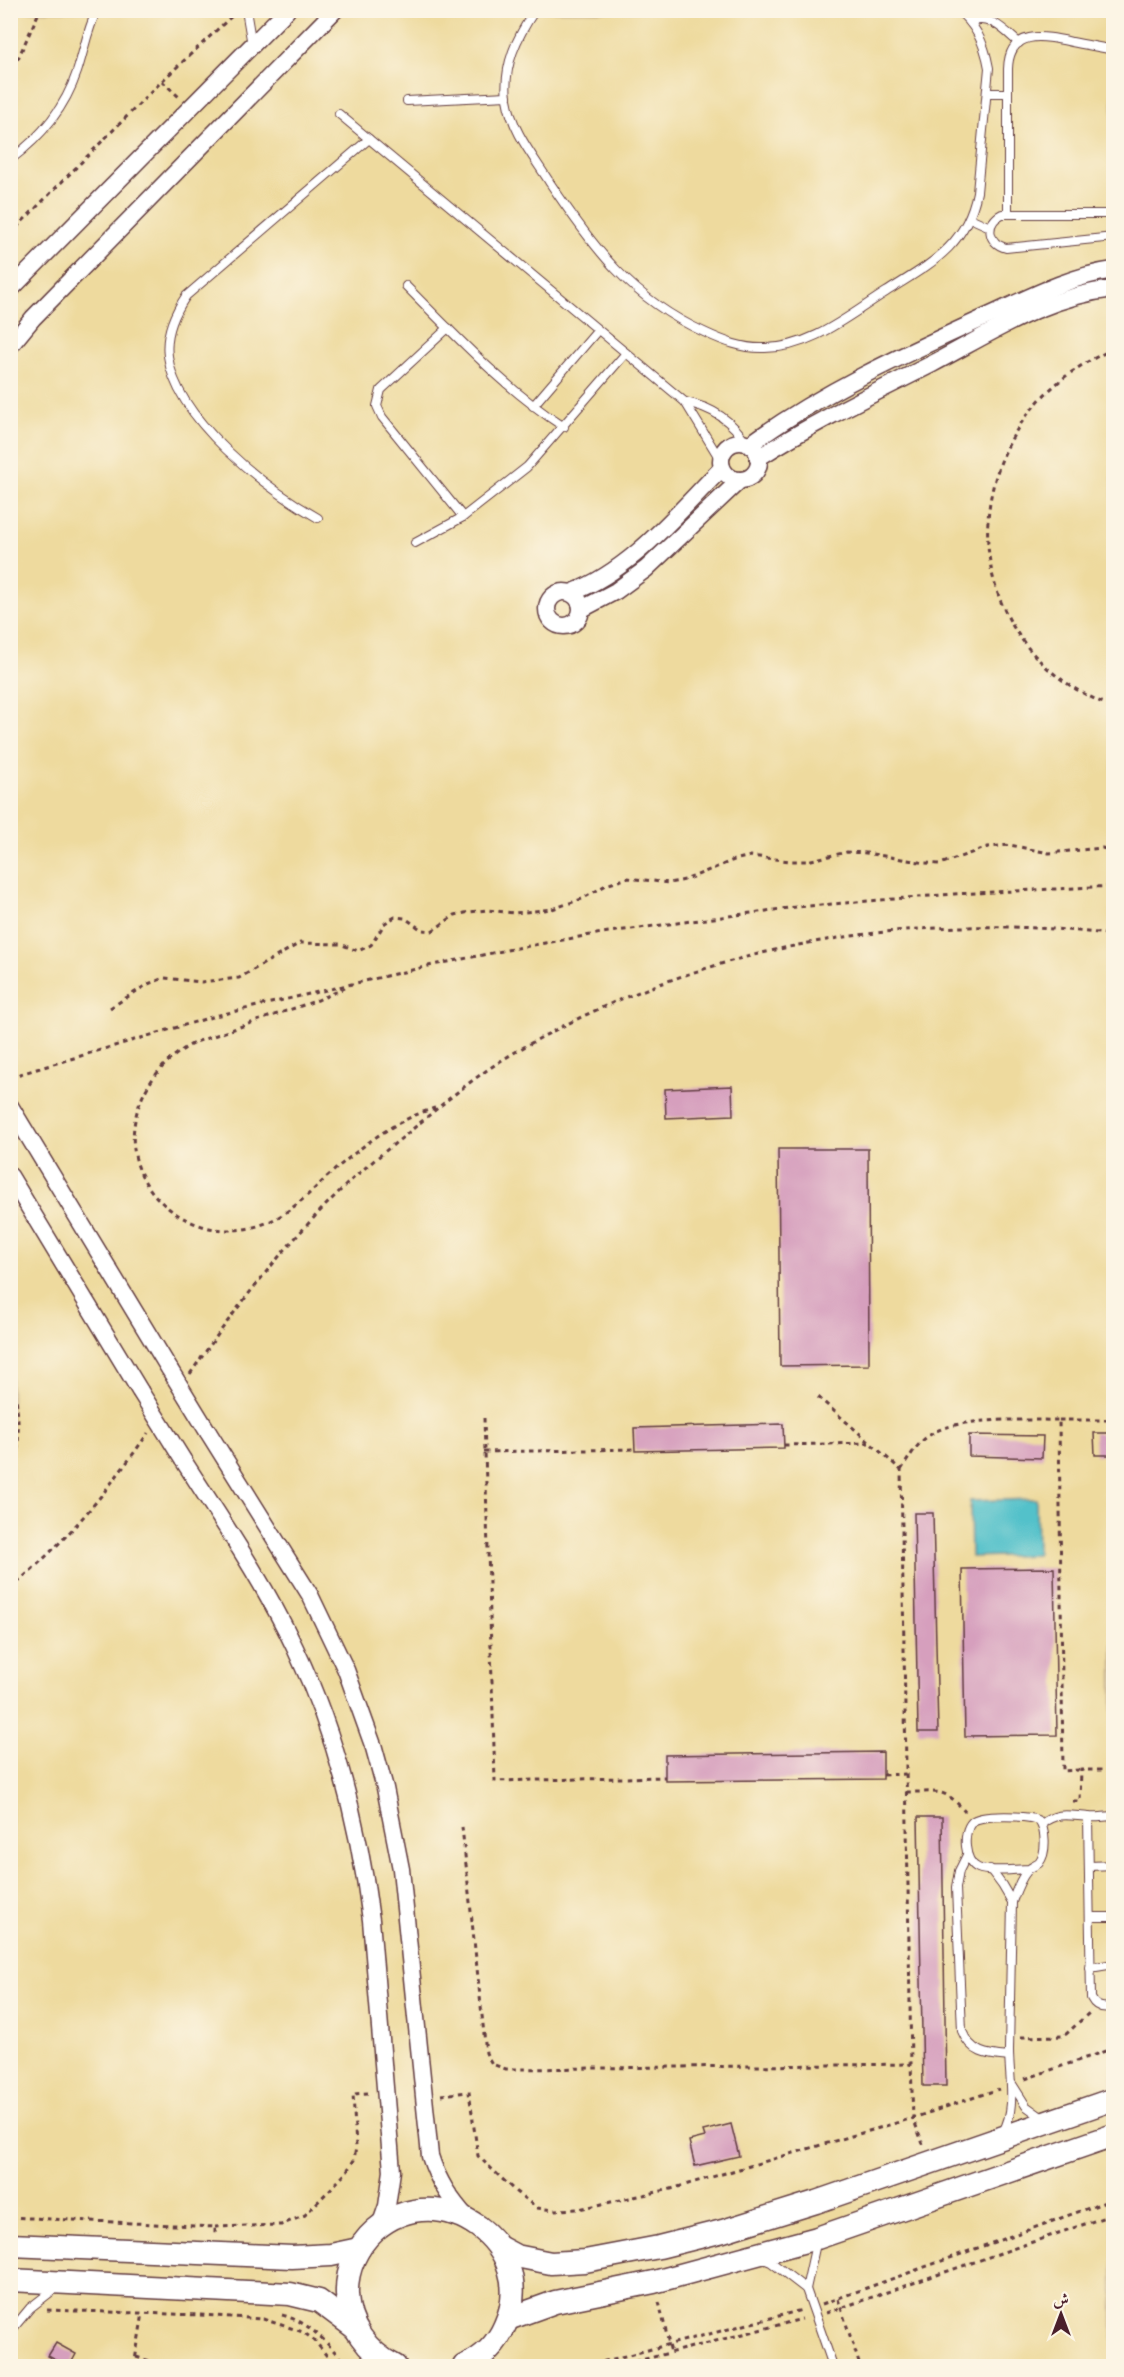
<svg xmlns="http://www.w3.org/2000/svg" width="1124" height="2377" viewBox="0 0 1124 2377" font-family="'IM FELL Double Pica',Amiri,serif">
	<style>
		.sand { fill: #eeda9e; stroke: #9c7c64; stroke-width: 1.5 }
		.water { fill: #53c1ca; stroke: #4e707a; stroke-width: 1.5 }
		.building { fill: #d69fbd }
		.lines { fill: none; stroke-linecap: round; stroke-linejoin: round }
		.service-casing { stroke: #623c41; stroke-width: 10 }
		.minor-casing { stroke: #623c41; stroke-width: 19 }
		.secondary-casing { stroke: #623c41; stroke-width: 25 }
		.path { stroke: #623c41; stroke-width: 3; stroke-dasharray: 4.5 4.5; stroke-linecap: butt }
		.service { stroke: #fff; stroke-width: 8 }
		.minor { stroke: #fff; stroke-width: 16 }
		.secondary { stroke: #fff; stroke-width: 22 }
		.minor-bridge-casing { stroke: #623c41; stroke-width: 19; stroke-linecap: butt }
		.minor-bridge { stroke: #fff; stroke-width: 16 }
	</style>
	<rect width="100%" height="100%" fill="#fcf5e5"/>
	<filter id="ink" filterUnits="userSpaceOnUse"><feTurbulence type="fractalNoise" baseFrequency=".0167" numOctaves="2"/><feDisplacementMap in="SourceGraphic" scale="12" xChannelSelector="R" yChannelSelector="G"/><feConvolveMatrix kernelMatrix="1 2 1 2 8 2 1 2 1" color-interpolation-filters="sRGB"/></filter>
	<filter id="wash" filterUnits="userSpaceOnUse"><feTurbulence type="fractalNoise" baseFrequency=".008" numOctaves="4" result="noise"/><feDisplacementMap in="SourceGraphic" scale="24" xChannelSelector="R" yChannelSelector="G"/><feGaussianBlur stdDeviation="1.35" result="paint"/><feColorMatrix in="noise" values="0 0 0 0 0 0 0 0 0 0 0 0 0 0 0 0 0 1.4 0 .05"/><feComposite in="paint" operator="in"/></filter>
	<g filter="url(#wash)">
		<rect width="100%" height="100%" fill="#ebe0bd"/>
		<!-- sand -->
		<rect class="sand" x="11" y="11" width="1102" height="2355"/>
		<!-- water -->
		<path class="water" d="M1036,1499L1037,1555L971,1557L970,1501Z"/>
		<g id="blocks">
			<!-- building -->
			<g class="building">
				<path d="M732,1086L733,1115L666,1118L665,1089Z"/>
				<path d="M778,1149H868L869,1365L780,1366Z"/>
				<path d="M783,1424L784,1448L635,1451L634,1428Z"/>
				<path d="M1094,1433H1113V1455H1095Z"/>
				<path d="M969,1435L1043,1436L1042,1458L969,1456Z"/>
				<path d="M914,1513H933L938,1732H918Z"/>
				<path d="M1054,1568L1057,1735L965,1736L962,1569Z"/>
				<path d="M883,1752V1779L665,1781V1755Z"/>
				<path d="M918,1817H942L946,2086H923Z"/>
				<path d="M731,2124L739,2156L695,2166L689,2141L705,2137L703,2131Z"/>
				<path d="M56,2343L76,2354L69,2367L48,2356Z"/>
			</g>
		</g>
	</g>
	<g filter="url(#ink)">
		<use href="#blocks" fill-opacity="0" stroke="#623c41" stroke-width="1.5"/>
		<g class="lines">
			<!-- service casing -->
			<g class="service-casing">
				<g id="service">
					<path d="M246,10L252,45"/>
					<path d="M535,10C517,37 503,65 507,99C512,131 533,156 550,183C593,247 631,299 704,332C723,341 743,349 765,348C811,348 849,315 886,292C930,264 966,247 977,192L989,68C985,45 976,24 957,10"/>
					<path d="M970,22C991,14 1004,30 1019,43"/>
					<path d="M987,93H1008"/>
					<path d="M407,101L507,96"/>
					<path d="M339,114L685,402L721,461"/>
					<path d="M10,160C41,137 65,108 77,72C84,51 87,30 97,10"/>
					<path d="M1008,213V69C1009,28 1044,36 1072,42C1086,45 1100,47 1114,50"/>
					<path d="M1114,214H1002C985,223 987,243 1006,248L1114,237"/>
					<path d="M970,218L990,227"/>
					<path d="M406,286C456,336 504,388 564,427"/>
					<path d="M448,328L381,390L377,406L382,417L463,517"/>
					<path d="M685,402C712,407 732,420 747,444"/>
					<path d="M533,406L598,330"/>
					<path d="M318,518C266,488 176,420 168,356C165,334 174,314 186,296L369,139"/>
					<path d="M415,543L463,517L527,467L626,353"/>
					<path d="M1088,1817L1091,1998C1096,2008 1104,2009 1114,2006"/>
					<path d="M1042,1824C1057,1811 1070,1816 1089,1817C1097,1818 1105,1816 1114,1816"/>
					<path d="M967,1855L959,1871L956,1888L962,2031C971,2054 988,2055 1009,2057"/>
					<path d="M1089,1866L1114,1865"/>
					<path d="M990,1869L1002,1885L1012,1902"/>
					<path d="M1090,1917H1114"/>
					<path d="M1090,1968L1114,1964"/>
					<path d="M1012,2084L1026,2106L1044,2119"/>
					<path d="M1003,2132C1017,2107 1009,2078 1009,2050C1010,2001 1011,1951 1012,1902C1016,1891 1020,1879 1027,1871C1030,1867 1035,1866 1039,1863C1047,1853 1046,1830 1039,1821C1029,1815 980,1814 972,1822C962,1832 964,1862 978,1868C989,1873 1016,1869 1029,1869"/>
					<path d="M761,2258L771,2262L806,2289L833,2366"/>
					<path d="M806,2289L817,2239"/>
					<path d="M10,2332L30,2308L57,2287"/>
				</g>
			</g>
			<!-- minor casing -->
			<g class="minor-casing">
				<g id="minor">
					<path d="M10,290L287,10"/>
					<path d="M10,346L33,318L335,10"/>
					<circle cx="740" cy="461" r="19"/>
					<path d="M749,445C821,392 905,354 986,317C1026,299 1069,276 1114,270"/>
					<path d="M758,458C814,422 873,394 932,364C991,333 1046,296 1114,289"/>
					<circle cx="564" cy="609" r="17"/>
					<path d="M571,593C632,570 677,513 722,468"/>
					<path d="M582,609L616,591L646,569L740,480"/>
					<path d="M10,1106L170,1370"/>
					<path d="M10,1176L140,1391"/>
					<path d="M208,1432L310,1595L346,1670L374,1748L385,1788L401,1869L430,2156C438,2181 450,2199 468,2219"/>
					<path d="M183,1460C222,1521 264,1582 295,1648C336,1734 359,1826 371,1920L392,2171L387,2206L380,2226"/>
				</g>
			</g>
			<!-- secondary casing -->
			<g class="secondary-casing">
				<g id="secondary">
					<path d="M10,2245L292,2257L331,2255L359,2249"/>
					<path d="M499,2247L516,2256L551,2263L585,2261L659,2247L723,2231L816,2202L1114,2099"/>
					<path d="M10,2280L290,2294L319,2301L355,2328"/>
					<path d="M508,2319L555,2302L654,2282L817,2238L1114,2135"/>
					<path d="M395,2366C367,2352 348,2326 347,2294C346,2270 357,2246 375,2230C441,2173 541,2246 505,2325C497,2344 483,2358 464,2366"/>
				</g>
			</g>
			<!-- path -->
			<g class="path">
				<path d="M10,76L40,10"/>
				<path d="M162,81L179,97"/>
				<path d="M10,234L162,81L234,14"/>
				<path d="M1114,349C948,417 943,646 1114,707"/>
				<path d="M345,988L318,1000L196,1042C128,1076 107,1167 175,1213C190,1223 209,1230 227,1230C284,1231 308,1190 349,1158C375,1136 402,1118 435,1108"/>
				<path d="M110,1008L148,984L164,978L201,982L239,978L300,943L340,944L358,951L371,945L385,923L395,917L405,918L422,930L432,931L455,915L470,912L487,910L515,913L552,909L582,899L606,885L628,878L669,883L685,880L734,860L751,856L790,861H807L847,852L866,853L925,863L940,864L988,847L1010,845L1049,853L1102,848L1114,851"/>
				<path d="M10,1077L215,1016L433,965L517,948L602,933L796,907L954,894L1114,886"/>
				<path d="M10,1365C20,1408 22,1451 10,1493"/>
				<path d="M190,1374C236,1307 287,1242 346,1185C365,1167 387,1150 408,1133C441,1105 475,1076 512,1054C693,947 905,908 1114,935"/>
				<path d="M818,1397L901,1470L911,2064L913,2118L923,2144"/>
				<path d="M484,1418L495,1781L665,1777"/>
				<path d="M1059,1420H1114"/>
				<path d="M784,1445L869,1443"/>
				<path d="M484,1452L635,1449"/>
				<path d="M901,1470C909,1458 916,1445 927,1437C954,1415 1024,1421 1059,1420L1063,1771L1081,1770"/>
				<path d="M10,1588C64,1545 109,1489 148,1433"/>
				<path d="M883,1775L906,1774"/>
				<path d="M906,1792C938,1793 944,1786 965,1812"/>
				<path d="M1073,1801H1080L1081,1770H1114"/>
				<path d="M462,1827L486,2053L492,2064L506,2069H519L911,2064"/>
				<path d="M1021,2037L1064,2036L1089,2013"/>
				<path d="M1025,2079L1114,2048"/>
				<path d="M441,2095L469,2092L478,2156L516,2192L537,2208L555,2210L579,2209L671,2189L913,2118L999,2089"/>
				<path d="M10,2217L215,2227V2236"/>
				<path d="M215,2227L281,2225L305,2215L345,2174L354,2160L356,2147L353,2094L368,2093"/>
				<path d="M838,2299L860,2366"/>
				<path d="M659,2302L671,2353"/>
				<path d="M822,2304L1114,2199"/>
				<path d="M47,2310L200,2315L263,2319L303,2332L314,2340L335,2366"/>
				<path d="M826,2313L1114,2214"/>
				<path d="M282,2315C312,2323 328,2344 347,2366"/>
				<path d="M136,2357L168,2366"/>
				<path d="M134,2366L143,2313"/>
				<path d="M586,2366L802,2310"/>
				<path d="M618,2366L802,2319"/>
			</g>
			<!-- service -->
			<use href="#service" class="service"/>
			<!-- minor -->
			<use href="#minor" class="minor"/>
			<!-- secondary -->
			<use href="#secondary" class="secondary"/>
			<!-- minor-bridge casing -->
			<g class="minor-bridge-casing">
				<g id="minor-bridge">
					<path d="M170,1370L208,1432"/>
					<path d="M140,1391L183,1460"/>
				</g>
			</g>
			<!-- minor-bridge -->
			<use href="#minor-bridge" class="minor-bridge"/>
		</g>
	</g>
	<!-- margin -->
	<rect width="1124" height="2377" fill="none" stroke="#fcf5e5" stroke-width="36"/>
	<!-- north arrow -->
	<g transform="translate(1061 2314)" stroke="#fcf5e5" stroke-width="4.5" paint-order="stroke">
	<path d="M0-4.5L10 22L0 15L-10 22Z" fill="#4a1f2b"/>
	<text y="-9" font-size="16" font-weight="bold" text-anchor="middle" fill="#4a1f2b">ش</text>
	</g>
</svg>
